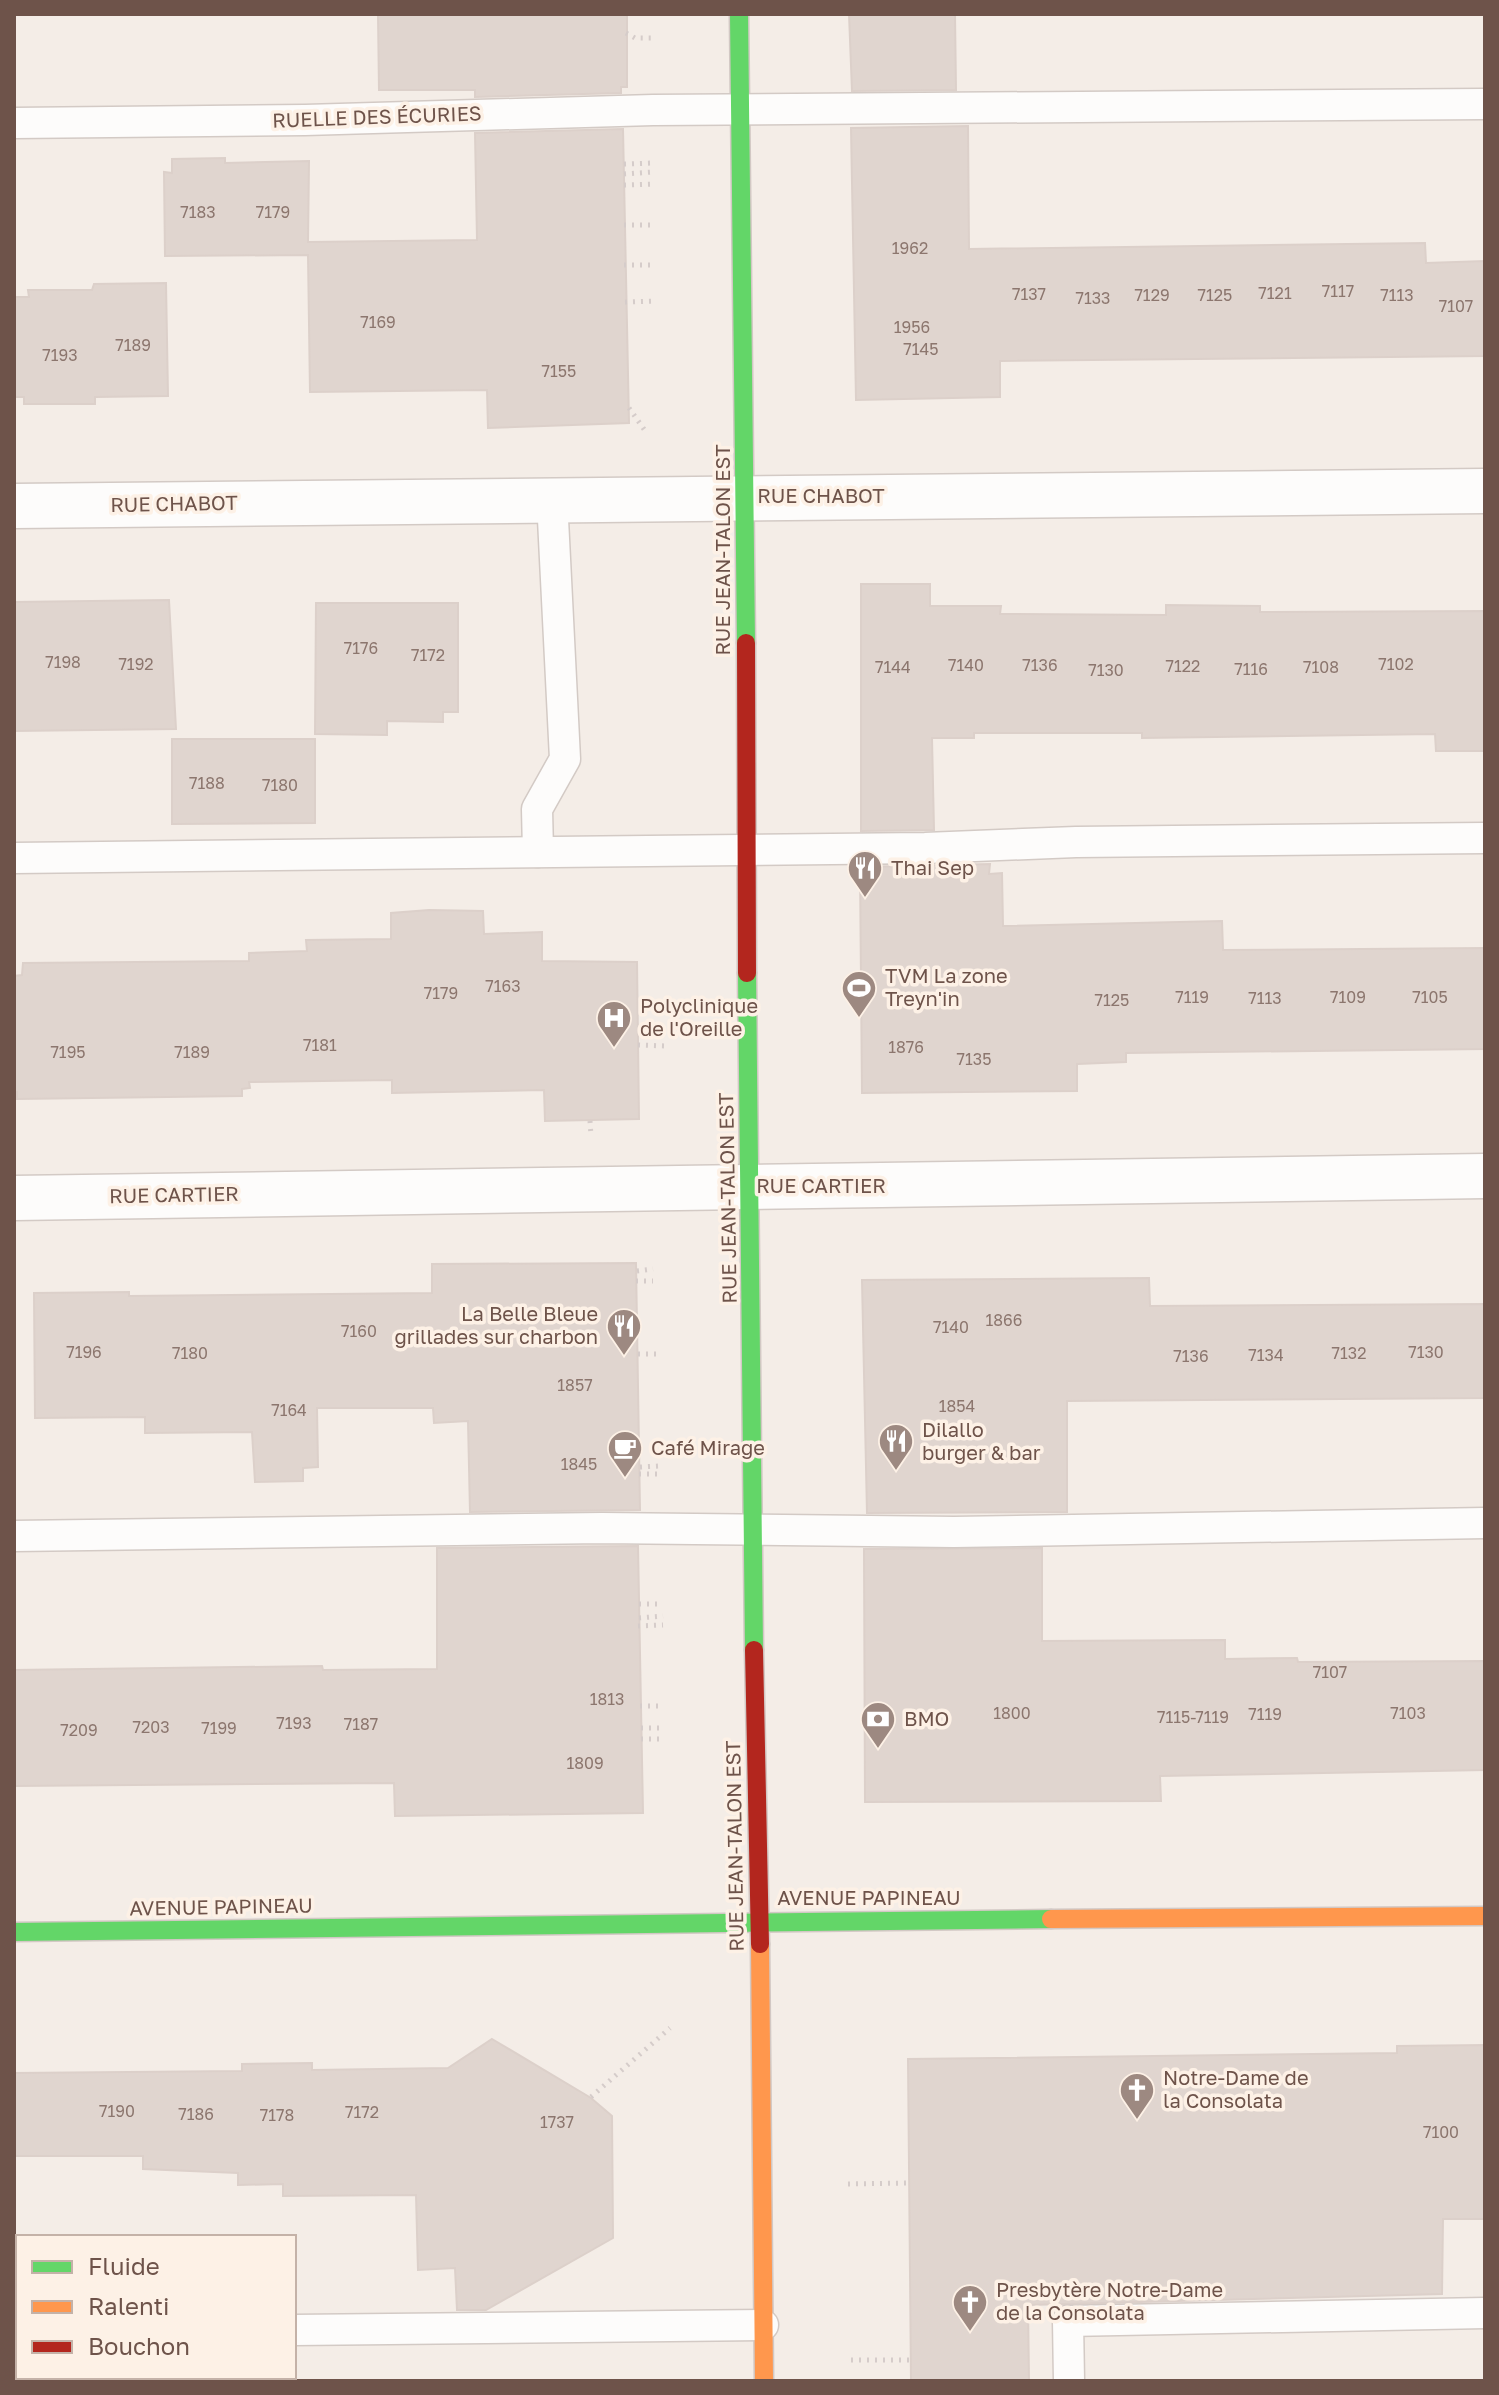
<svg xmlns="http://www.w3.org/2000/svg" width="1499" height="2395" viewBox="0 0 1499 2395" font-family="'Golos Text',sans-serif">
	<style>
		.building { fill: #e0d5cf; stroke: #dcd0ca; stroke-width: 2 }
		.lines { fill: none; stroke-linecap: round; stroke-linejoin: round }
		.lane-casing { stroke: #d3cac5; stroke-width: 33 }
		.street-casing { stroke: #d3cac5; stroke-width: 47 }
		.fast-casing { stroke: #d2c8c4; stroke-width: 21 }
		.slow-casing { stroke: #d2c8c4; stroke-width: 21 }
		.jam-casing { stroke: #d2c8c4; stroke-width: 21 }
		.path { stroke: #d5ccca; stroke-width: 5; stroke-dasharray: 2 6; stroke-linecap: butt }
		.lane { stroke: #fdfcfb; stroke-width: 30 }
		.street { stroke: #fdfcfb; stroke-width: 44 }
		.fast { stroke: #63d668; stroke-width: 18 }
		.slow { stroke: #ff974d; stroke-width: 18 }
		.jam { stroke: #b3261e; stroke-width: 18 }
		.labels { text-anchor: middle; stroke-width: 7; stroke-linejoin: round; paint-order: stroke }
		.number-label { font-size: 16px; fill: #8c766e }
		.street-label { font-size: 20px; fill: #6e534a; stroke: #fdf1e6 }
		.poi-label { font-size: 20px; fill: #6e534a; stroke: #fdf1e6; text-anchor: start }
	</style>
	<rect width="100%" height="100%" fill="#f4ede7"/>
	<!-- building -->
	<g class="building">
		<path d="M378,14H627V87H621V93L475,97V90H379Z"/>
		<path d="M849,14H955L956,90L852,91Z"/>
		<path d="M968,126L969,249L1425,243L1426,263L1485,261V356L1000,361V397L856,400L851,128Z"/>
		<path d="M623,129L629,423L488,428L487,390L310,392L308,255L165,256L164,172L172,173V159L225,158V163L309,161L308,242L477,240L475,133Z"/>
		<path d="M166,283L168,396L95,397V404H24V397H14V297H29L28,290H92L94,284Z"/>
		<path d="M861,584H930V606H1001L1000,614L1166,615V605L1260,606V612L1485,611V751H1436L1435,734L1142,738V733H974V738H932L934,830L861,831Z"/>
		<path d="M169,600L176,729L14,731V602Z"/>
		<path d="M316,603H458V712H443V722L387,721V735L315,734Z"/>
		<path d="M172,739H315V823L172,824Z"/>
		<path d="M990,864L989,874L1002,873L1003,926L1222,921L1223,950L1485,948V1049L1126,1053V1062L1077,1064V1091L862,1093L860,867Z"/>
		<path d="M429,910L483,911L484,934L542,932V961L637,962L639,1119L545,1121L544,1090L392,1093V1080L249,1082L250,1088L242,1089V1096L17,1099V1092L14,1093V976L22,975L23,963L249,961V953L307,951L306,940L391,939V913Z"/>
		<path d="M636,1263L640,1510L470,1512L468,1421L434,1423L433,1408H317L318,1467L303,1468V1481L255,1482L252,1432L145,1433V1417L35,1418L34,1293L129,1292V1296L432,1293V1264Z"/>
		<path d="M1149,1278L1150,1306L1485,1304V1398L1067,1401V1512L867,1513L862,1280Z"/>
		<path d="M638,1546L643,1813L395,1816L394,1783L14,1786V1670L322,1666L323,1670L437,1669V1548Z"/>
		<path d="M1042,1548V1641L1225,1640V1659L1297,1658L1298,1662L1485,1661V1770L1160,1776L1161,1801L865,1802L864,1549Z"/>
		<path d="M492,2039L591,2098L612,2116L613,2238L486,2310H457L455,2268L418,2270L416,2195L283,2196V2184L238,2185V2173L143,2169V2156H14V2073L242,2071V2064L312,2063V2070L448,2068Z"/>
		<path d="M1485,2045V2219H1443L1442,2294L1028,2305L1029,2381H911L908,2059L1397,2053V2046Z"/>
	</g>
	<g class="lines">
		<!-- lane casing -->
		<g class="lane-casing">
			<g id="lane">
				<path d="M14,123L305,120L653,110L1485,104"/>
				<path d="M538,852L537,809L565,759L552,499"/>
				<path d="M14,858L925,848L1076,842L1485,838"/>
				<path d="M14,1536L602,1528L954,1532L1485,1523"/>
				<path d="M294,2330L763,2325"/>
				<path d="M14,2334H18"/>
				<path d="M1069,2381L1068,2321L1485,2313"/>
			</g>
		</g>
		<!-- street casing -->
		<g class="street-casing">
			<g id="street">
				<path d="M14,506L1485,491"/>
				<path d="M14,1198L1485,1176"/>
			</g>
		</g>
		<!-- fast casing -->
		<g class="fast-casing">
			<g id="fast">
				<path d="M739,14L746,643"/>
				<path d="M747,973L754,1650"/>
				<path d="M14,1932L1051,1919"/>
			</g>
		</g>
		<!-- slow casing -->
		<g class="slow-casing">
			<g id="slow">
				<path d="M1051,1919L1485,1916"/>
				<path d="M760,1944L764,2381"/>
			</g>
		</g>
		<!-- jam casing -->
		<g class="jam-casing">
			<g id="jam">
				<path d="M746,643L747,973"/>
				<path d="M754,1650L760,1944"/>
			</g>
		</g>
		<!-- path -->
		<g class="path">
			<path d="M626,33L635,38H652"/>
			<path d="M624,164L653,163"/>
			<path d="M624,174L653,172"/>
			<path d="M624,185L654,184"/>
			<path d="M624,225H654"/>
			<path d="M624,265H655"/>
			<path d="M625,302L656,301"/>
			<path d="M629,408L646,432"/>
			<path d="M638,1045L666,1046"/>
			<path d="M590,1121L591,1136"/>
			<path d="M637,1271L653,1269"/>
			<path d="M636,1281H653"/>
			<path d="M638,1354H656"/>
			<path d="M640,1467L659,1466"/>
			<path d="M639,1474H660"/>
			<path d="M639,1604H663"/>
			<path d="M639,1618L663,1616"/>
			<path d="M638,1626L663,1625"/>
			<path d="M640,1706H664"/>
			<path d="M641,1728H663"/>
			<path d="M641,1739H664"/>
			<path d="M591,2097L670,2028"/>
			<path d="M848,2184L909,2183"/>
			<path d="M851,2360H911"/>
		</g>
		<!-- lane -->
		<use href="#lane" class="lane"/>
		<!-- street -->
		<use href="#street" class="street"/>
		<!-- fast -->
		<use href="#fast" class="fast"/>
		<!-- slow -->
		<use href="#slow" class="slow"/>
		<!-- jam -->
		<use href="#jam" class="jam"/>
	</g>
	<!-- icons -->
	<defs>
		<g id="restaurant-pin" transform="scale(1.8)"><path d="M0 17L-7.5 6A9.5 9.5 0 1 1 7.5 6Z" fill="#9d8981" stroke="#fdf1e6"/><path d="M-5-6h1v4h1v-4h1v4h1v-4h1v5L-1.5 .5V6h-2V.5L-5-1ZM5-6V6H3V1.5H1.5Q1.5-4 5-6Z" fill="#fff"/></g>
		<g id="stadium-pin" transform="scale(1.8)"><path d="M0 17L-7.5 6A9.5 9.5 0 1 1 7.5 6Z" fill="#9d8981" stroke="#fdf1e6"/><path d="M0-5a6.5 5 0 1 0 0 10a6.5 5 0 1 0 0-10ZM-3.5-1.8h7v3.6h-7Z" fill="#fff"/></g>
		<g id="hospital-pin" transform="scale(1.8)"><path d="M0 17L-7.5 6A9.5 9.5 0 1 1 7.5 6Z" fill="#9d8981" stroke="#fdf1e6"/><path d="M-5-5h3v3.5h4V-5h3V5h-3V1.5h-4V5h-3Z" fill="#fff"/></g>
		<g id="cafe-pin" transform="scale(1.8)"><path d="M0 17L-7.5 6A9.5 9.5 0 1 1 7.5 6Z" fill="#9d8981" stroke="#fdf1e6"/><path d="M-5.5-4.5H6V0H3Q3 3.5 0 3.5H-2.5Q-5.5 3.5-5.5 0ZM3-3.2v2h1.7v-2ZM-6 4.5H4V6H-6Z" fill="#fff"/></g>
		<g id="bank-pin" transform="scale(1.8)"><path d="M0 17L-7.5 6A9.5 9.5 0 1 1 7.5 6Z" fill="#9d8981" stroke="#fdf1e6"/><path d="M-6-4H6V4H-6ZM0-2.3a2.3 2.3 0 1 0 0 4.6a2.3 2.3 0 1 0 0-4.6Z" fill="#fff"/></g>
		<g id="church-pin" transform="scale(1.8)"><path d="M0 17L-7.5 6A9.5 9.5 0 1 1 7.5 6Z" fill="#9d8981" stroke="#fdf1e6"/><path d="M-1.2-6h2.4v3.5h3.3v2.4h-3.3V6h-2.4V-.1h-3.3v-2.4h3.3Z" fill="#fff"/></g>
	</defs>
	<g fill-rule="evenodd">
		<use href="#restaurant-pin" x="865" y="868"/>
		<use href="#stadium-pin" x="859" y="988"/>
		<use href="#hospital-pin" x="614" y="1018"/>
		<use href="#restaurant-pin" x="624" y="1326"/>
		<use href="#restaurant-pin" x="896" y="1441"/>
		<use href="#cafe-pin" x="625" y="1448"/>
		<use href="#bank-pin" x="878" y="1719"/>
		<use href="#church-pin" x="1137" y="2090"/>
		<use href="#church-pin" x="970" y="2302"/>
	</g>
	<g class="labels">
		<!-- number labels -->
		<g class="number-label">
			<text x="198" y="218">7183</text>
			<text x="273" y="218">7179</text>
			<text x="910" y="254">1962</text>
			<text x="1338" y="297">7117</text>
			<text x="1275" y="299">7121</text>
			<text x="1029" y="300">7137</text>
			<text x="1152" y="301">7129</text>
			<text x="1215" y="301">7125</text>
			<text x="1397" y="301">7113</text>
			<text x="1093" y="304">7133</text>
			<text x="1456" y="312">7107</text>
			<text x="378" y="328">7169</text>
			<text x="912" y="333">1956</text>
			<text x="133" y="351">7189</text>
			<text x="921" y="355">7145</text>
			<text x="60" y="361">7193</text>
			<text x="559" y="377">7155</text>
			<text x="361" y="654">7176</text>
			<text x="428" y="661">7172</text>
			<text x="63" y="668">7198</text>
			<text x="136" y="670">7192</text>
			<text x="1396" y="670">7102</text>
			<text x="966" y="671">7140</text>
			<text x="1040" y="671">7136</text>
			<text x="1183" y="672">7122</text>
			<text x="893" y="673">7144</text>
			<text x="1321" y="673">7108</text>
			<text x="1251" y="675">7116</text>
			<text x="1106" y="676">7130</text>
			<text x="207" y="789">7188</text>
			<text x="280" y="791">7180</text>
			<text x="503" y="992">7163</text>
			<text x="441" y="999">7179</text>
			<text x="1192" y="1003">7119</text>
			<text x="1348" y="1003">7109</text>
			<text x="1430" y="1003">7105</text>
			<text x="1265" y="1004">7113</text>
			<text x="1112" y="1006">7125</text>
			<text x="320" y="1051">7181</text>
			<text x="906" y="1053">1876</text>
			<text x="68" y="1058">7195</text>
			<text x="192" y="1058">7189</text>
			<text x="974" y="1065">7135</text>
			<text x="1004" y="1326">1866</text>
			<text x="951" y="1333">7140</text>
			<text x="359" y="1337">7160</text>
			<text x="84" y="1358">7196</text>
			<text x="1426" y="1358">7130</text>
			<text x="190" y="1359">7180</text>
			<text x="1349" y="1359">7132</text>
			<text x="1266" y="1361">7134</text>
			<text x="1191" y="1362">7136</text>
			<text x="575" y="1391">1857</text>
			<text x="957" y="1412">1854</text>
			<text x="289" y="1416">7164</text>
			<text x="579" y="1470">1845</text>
			<text x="1330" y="1678">7107</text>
			<text x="607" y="1705">1813</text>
			<text x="1012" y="1719">1800</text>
			<text x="1408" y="1719">7103</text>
			<text x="1265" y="1720">7119</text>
			<text x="1193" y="1723">7115-7119</text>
			<text x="294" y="1729">7193</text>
			<text x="361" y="1730">7187</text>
			<text x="151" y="1733">7203</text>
			<text x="219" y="1734">7199</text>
			<text x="79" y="1736">7209</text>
			<text x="585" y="1769">1809</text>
			<text x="117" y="2117">7190</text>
			<text x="362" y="2118">7172</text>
			<text x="196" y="2120">7186</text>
			<text x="277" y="2121">7178</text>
			<text x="557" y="2128">1737</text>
			<text x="1441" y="2138">7100</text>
		</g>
		<!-- street labels -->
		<g class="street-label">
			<text transform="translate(377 117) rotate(-2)" y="7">RUELLE DES ÉCURIES</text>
			<text x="821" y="503">RUE CHABOT</text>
			<text transform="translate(174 504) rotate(-1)" y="7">RUE CHABOT</text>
			<text transform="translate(723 550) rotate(-90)" y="7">RUE JEAN-TALON EST</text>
			<text x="821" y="1193">RUE CARTIER</text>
			<text transform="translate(174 1195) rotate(-1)" y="7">RUE CARTIER</text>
			<text transform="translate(728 1198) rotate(-91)" y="7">RUE JEAN-TALON EST</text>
			<text transform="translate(735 1846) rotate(-91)" y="7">RUE JEAN-TALON EST</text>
			<text x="869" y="1905">AVENUE PAPINEAU</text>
			<text transform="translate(221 1907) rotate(-1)" y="7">AVENUE PAPINEAU</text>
		</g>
		<!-- poi labels -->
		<g class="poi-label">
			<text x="891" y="875">Thai Sep</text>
			<text x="885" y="983">TVM La zone<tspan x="885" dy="23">Treyn'in</tspan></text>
			<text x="640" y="1013">Polyclinique<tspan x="640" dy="23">de l'Oreille</tspan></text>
			<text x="598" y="1321" text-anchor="end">La Belle Bleue<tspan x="598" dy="23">grillades sur charbon</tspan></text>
			<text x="922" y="1437">Dilallo<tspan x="922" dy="23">burger &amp; bar</tspan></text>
			<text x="651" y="1455">Café Mirage</text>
			<text x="904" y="1726">BMO</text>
			<text x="1163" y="2085">Notre-Dame de<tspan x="1163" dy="23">la Consolata</tspan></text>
			<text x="996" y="2297">Presbytère Notre-Dame<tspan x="996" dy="23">de la Consolata</tspan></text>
		</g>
	</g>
	<!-- border -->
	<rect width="1499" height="2395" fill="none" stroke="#6e534a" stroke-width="32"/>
	<!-- legend -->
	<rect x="16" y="2235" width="280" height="144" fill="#fdf1e6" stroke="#c4b2a8" stroke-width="2"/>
	<rect x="32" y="2261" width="40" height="12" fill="#63d668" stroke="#c4b2a8" stroke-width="2"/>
	<text x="88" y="2275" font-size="24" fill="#6e534a">Fluide</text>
	<rect x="32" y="2301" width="40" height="12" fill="#ff974d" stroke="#c4b2a8" stroke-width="2"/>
	<text x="88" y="2315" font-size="24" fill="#6e534a">Ralenti</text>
	<rect x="32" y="2341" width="40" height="12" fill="#b3261e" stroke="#c4b2a8" stroke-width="2"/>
	<text x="88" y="2355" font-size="24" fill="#6e534a">Bouchon</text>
</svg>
